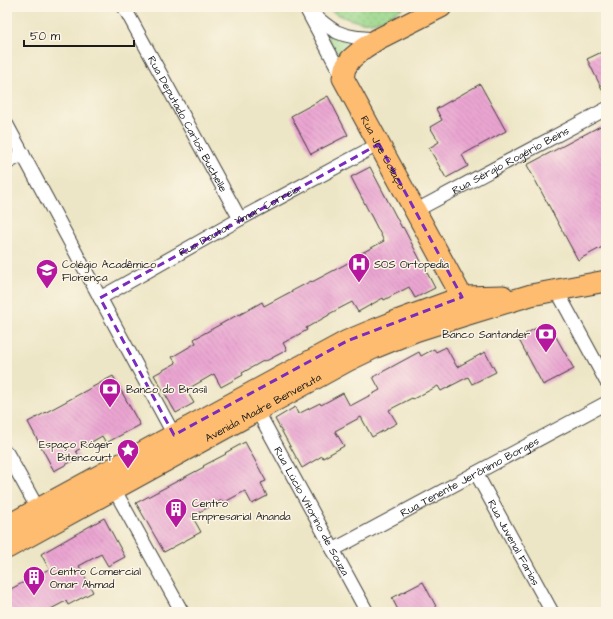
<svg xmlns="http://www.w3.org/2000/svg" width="613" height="619" viewBox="0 0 613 619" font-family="'Architects Daughter',sans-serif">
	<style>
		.grass { fill: #9ad68b; stroke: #5b7954 }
		.park { fill: url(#park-dots); stroke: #5b7954 }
		.building { fill: url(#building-back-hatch) }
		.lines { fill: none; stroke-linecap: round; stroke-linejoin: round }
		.minor-casing { stroke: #3b3a36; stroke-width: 15 }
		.primary-casing { stroke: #3b3a36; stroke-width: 23 }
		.minor { stroke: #fff; stroke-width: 13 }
		.primary { stroke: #fdbc70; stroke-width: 21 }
		.marked { fill: none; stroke: #7b2cbf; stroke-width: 3; stroke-dasharray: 8 5; stroke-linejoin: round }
		.labels { text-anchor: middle; stroke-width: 3; stroke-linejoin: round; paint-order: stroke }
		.street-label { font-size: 11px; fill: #1c1c1c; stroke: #fcf5e5 }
		.poi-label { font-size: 11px; fill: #1c1c1c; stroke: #fcf5e5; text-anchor: start }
	</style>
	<defs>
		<pattern id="park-dots" width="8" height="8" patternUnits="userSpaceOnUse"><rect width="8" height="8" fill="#9ad68b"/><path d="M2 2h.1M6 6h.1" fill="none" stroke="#84b777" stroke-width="1.8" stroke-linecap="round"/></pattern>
		<pattern id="building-back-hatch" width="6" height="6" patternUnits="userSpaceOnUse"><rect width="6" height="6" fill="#eaa5d1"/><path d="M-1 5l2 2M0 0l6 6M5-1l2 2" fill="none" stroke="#c88db3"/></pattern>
	</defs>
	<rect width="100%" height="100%" fill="#fcf5e5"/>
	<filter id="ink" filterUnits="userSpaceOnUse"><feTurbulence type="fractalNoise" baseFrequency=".025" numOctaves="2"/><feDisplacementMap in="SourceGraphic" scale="8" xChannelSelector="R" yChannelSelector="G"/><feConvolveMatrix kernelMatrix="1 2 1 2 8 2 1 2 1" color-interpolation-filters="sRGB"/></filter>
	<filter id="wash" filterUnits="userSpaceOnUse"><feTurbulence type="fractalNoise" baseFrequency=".012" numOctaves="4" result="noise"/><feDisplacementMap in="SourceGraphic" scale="16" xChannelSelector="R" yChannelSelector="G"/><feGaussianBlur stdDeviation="0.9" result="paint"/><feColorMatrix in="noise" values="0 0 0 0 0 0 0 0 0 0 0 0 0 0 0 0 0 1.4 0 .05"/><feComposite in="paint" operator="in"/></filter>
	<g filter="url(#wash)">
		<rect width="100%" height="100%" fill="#ede6c6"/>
		<!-- grass -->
		<path class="grass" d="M323,29L363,42L341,63Z"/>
		<!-- park -->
		<path class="park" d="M324,7H405C397,11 385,19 377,21C358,26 340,16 324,7Z"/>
		<g id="blocks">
			<!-- building -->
			<g class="building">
				<path d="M606,50V97L587,59Z"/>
				<path d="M480,84L506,131L462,155L468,166L446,178L429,148L439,142L430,127L442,120L436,109Z"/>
				<path d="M328,96L348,135L311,154L291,116Z"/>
				<path d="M606,123V245L578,260L527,165Z"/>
				<path d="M370,167L402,228L403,227L435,288L415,298L409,287L384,300L383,298L358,312L352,302L329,314V315L306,328L307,330L283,343L287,350L266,361L265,360L242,373L243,375L221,387L214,374L186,390L194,403L176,413L154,375L176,363L172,357L196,343L194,339L239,314V315L262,302L264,306L311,281L312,282L361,256L360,254L384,241L351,177Z"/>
				<path d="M540,326L547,339L555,335L574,369L543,385L518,338Z"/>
				<path d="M446,347L457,367L485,352L496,372L472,384L468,377L441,391L438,386L413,399L412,398L389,410L397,423L372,437L361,417L335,431L344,446L323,458L322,456L302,468L275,419L295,407L298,414L320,403L321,405L343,393L350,406L380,390L373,377L419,352L421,356L434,349L436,352Z"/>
				<path d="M113,376L140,425L106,443L102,436L76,451L80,457L54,471L28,422Z"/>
				<path d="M245,442L266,481L261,483L267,496L252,504L245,491L223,503L222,500L192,516L201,532L164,552L136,503L204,467L203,466L226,454L225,453Z"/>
				<path d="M104,518L125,557L108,566L101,554L79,566L93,592L68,605L66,601L45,612H7V591L49,569L41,554Z"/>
				<path d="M423,582L439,612H399L392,598Z"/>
			</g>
		</g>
	</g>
	<g filter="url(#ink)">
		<use href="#blocks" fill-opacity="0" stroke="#3b3a36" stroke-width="1"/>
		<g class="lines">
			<!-- minor casing -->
			<g class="minor-casing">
				<g id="minor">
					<path id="s1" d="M124,7L240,219"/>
					<path d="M306,9C316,16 327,27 337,32C350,38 364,38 378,39"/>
					<path d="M308,12L343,78"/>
					<path d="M7,125L174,435"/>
					<path d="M7,163L23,154"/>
					<path id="s2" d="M415,211L606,109"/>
					<path d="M557,291L606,381"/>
					<path id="s3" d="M100,298L240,219L379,144"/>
					<path id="s4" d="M257,410L367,612"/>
					<path d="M7,453L38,509"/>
					<path id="s5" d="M476,473L552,612"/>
					<path d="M114,489L182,612"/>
					<path id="s6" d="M333,550L606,403"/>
				</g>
			</g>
			<!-- primary casing -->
			<g class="primary-casing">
				<g id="primary">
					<path id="s7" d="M441,7L378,39L364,48L351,59L345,68L343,78L462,297"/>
					<path d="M7,526L347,341L371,331L399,320L462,297L503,296"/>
					<path id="s8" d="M7,548L347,361L376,347L415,331L465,315L531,295L606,281"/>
				</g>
			</g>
			<!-- minor -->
			<use href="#minor" class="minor"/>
			<!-- primary -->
			<use href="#primary" class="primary"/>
		</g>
	</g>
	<!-- marked area -->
	<path class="marked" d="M379,144L462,297L347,341L174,435L100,298Z"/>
	<!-- icons -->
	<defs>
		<g id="hospital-pin" transform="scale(1.15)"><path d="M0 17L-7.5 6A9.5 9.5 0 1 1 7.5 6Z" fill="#b5179e" stroke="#fcf5e5"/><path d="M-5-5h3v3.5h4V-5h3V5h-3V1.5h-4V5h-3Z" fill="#fff"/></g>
		<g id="school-pin" transform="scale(1.15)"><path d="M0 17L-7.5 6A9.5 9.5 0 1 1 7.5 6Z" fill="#b5179e" stroke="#fcf5e5"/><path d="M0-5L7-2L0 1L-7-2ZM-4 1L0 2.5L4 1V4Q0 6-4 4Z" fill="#fff"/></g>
		<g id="bank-pin" transform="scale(1.15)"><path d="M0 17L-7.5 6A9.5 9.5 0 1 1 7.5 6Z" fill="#b5179e" stroke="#fcf5e5"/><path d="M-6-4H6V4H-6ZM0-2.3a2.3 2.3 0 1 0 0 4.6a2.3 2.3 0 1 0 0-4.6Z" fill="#fff"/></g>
		<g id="sight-pin" transform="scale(1.15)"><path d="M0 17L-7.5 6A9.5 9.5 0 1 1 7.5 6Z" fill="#b5179e" stroke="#fcf5e5"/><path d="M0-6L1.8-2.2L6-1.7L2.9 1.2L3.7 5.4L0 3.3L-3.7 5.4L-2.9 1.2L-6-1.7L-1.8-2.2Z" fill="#fff"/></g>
		<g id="building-pin" transform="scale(1.15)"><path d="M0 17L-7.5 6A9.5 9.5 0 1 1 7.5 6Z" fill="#b5179e" stroke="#fcf5e5"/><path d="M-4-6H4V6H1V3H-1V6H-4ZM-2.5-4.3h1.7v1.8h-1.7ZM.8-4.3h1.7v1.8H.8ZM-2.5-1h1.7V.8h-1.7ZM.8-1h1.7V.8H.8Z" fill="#fff"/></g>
	</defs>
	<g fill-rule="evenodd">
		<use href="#hospital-pin" x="359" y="264"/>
		<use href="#school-pin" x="47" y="270"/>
		<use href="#bank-pin" x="546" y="334"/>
		<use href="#bank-pin" x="110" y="389"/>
		<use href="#sight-pin" x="128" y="450"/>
		<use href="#building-pin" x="176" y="509"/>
		<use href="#building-pin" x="34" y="577"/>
	</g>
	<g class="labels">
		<!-- street labels -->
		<g class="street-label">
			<text dy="4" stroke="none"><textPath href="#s1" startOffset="133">Rua Deputado Carlos Buchelle</textPath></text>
			<text dy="4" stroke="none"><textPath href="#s7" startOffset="210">Rua Joe Collaço</textPath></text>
			<text dy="4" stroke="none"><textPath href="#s2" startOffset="108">Rua Sérgio Rogério Beins</textPath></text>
			<text dy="4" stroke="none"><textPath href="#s3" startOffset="159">Rua Doutor Ylmar Correia</textPath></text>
			<text dy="4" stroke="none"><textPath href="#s8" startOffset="292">Avenida Madre Benvenuta</textPath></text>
			<text dy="4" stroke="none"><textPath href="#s6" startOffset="155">Rua Tenente Jerônimo Borges</textPath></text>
			<text dy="4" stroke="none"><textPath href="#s4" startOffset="115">Rua Lúcio Vitorino de Souza</textPath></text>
			<text dy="4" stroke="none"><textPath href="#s5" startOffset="79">Rua Juvenal Farias</textPath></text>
		</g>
		<!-- poi labels -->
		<g class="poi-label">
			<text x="62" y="268">Colégio Acadêmico<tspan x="62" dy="13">Florença</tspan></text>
			<text x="374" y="268">SOS Ortopedia</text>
			<text x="530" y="338" text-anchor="end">Banco Santander</text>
			<text x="126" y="393">Banco do Brasil</text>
			<text x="112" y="448" text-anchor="end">Espaço Róger<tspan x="112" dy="13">Bitencourt</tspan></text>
			<text x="192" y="507">Centro<tspan x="192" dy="13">Empresarial Ananda</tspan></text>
			<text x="50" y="575">Centro Comercial<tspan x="50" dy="13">Omar Ahmad</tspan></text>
		</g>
	</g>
	<!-- margin -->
	<rect width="613" height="619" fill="none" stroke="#fcf5e5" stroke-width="24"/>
	<!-- scale -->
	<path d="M24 40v6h110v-6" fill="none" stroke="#1c1c1c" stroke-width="2"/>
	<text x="30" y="40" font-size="12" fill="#1c1c1c" stroke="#fcf5e5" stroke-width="3" paint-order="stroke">50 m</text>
</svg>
